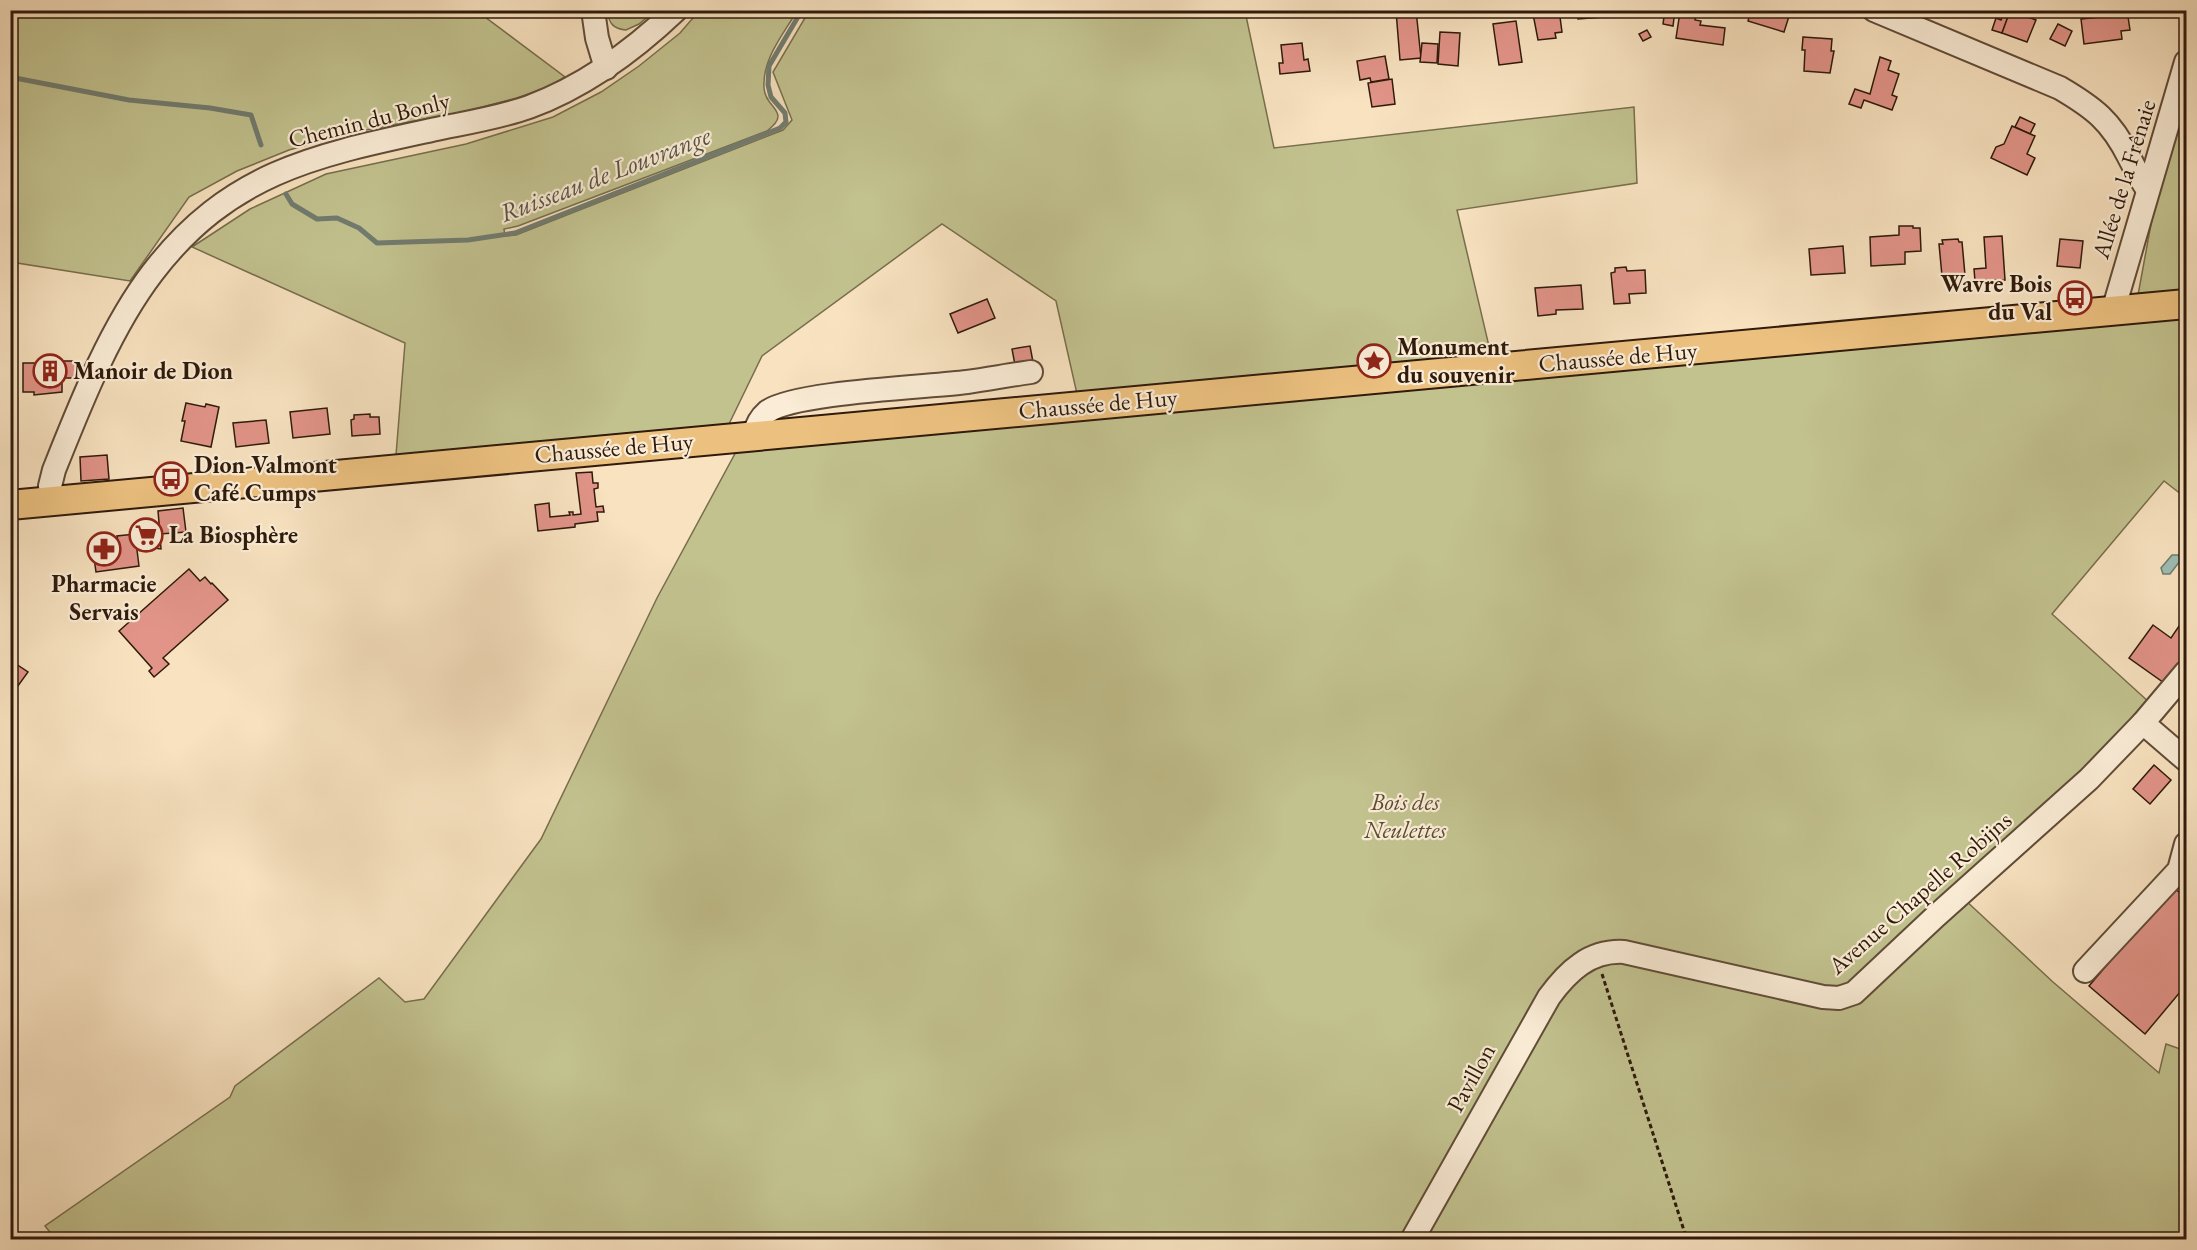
<svg xmlns="http://www.w3.org/2000/svg" width="2197" height="1250" viewBox="0 0 2197 1250" font-family="'EB Garamond',serif">
	<style>
		.green { fill: #c2c28f; stroke: #786e4d; stroke-width: 1.5 }
		.water { fill: #9dbdb4; stroke: #717c70; stroke-width: 1.5 }
		.lines { fill: none; stroke-linecap: round; stroke-linejoin: round }
		.stream { stroke: #717c70; stroke-width: 5 }
		.building { fill: #e29489; stroke: #2f1a0b; stroke-width: 1.5 }
		.minor-casing { stroke: #614c38; stroke-width: 26 }
		.major-casing { stroke: #2f1a0b; stroke-width: 32 }
		.path { stroke: #2f1a0b; stroke-width: 3; stroke-dasharray: 4.5 3; stroke-linecap: butt }
		.minor { stroke: #faecd6; stroke-width: 22 }
		.major { stroke: #ecc180; stroke-width: 28 }
		.labels { text-anchor: middle; stroke-width: 4.5; stroke-linejoin: round; paint-order: stroke }
		.street-label { font-size: 24px; fill: #2f1a0b; stroke: #faecd6 }
		.poi-label { font-size: 24px; font-weight: bold; fill: #2f1a0b; stroke: #faecd6; text-anchor: start }
		.park-label { font-size: 24px; font-style: italic; fill: #5b4c33; stroke: #faecd6 }
		.water-label { font-size: 26px; font-style: italic; fill: #565346; stroke: #faecd6 }
	</style>
	<rect width="100%" height="100%" fill="#f8e2c0"/>
	<filter id="stains"><feTurbulence type="fractalNoise" baseFrequency=".00333" numOctaves="4"/><feColorMatrix values="0 0 0 0 .2 0 0 0 0 .09 0 0 0 0 .02 0 0 0 .5 -.17"/></filter>
	<radialGradient id="worn" r=".72"><stop offset=".6" stop-color="#630" stop-opacity="0"/><stop offset="1" stop-color="#630" stop-opacity=".3"/></radialGradient>
	<!-- green -->
	<g class="green">
		<path d="M649,10L652,13L639,24L626,30C613,29 609,23 607,11Z"/>
		<path d="M10,11H477L565,77L548,87L517,98L467,111L350,133L289,150L237,171L189,197L130,281L11,262Z"/>
		<path d="M699,11H797C783,35 762,59 764,88C765,109 793,111 767,131L518,226L504,229L505,236L516,235L783,130L792,120L773,72L809,11H1245L1274,148L1634,107L1637,183L1457,210L1492,359L1077,394L1056,301L942,224L762,356L728,426L396,455L405,343L192,247L250,209L326,174L466,144L553,117L601,92L639,66L680,33Z"/>
		<path d="M2186,105V291L2138,295L2156,197Z"/>
		<path d="M2186,318V498L2164,481L2052,614L2150,703L2031,819L1826,1007L1964,899L2053,982L2159,1073L2166,1044L2186,1051V1239L56,1240L45,1226L230,1097L235,1086L379,978L405,1002L424,999L541,839L657,598L737,450Z"/>
	</g>
	<!-- water -->
	<path class="water" d="M2172,555H2179L2180,561L2170,574H2163L2161,568Z"/>
	<g class="lines">
		<!-- stream -->
		<g class="stream">
			<path d="M10,77L129,100L210,108L251,115L261,145"/>
			<path d="M286,194L292,204L317,219L337,218L359,228L377,243L468,240L515,233L780,128L786,122L785,113L771,97L768,85L769,66L802,10"/>
		</g>
	</g>
	<!-- building -->
	<g class="building">
		<path d="M1416,10L1421,58L1400,60L1396,11Z"/>
		<path d="M1578,10H1617L1618,16L1578,19Z"/>
		<path d="M1665,10H1675L1673,26L1663,24Z"/>
		<path d="M1751,10H1791L1784,32L1748,21Z"/>
		<path d="M2108,10H2127L2130,30L2121,31L2122,39L2084,44L2081,19L2109,16Z"/>
		<path d="M1554,11L1555,17H1560L1562,32L1555,33L1556,38L1538,40L1533,14Z"/>
		<path d="M2004,11L2010,12L2002,33L1992,30L1996,18L2001,20Z"/>
		<path d="M2010,11L2036,20L2027,42L2002,33Z"/>
		<path d="M1680,12L1696,14L1695,20L1701,21L1700,25L1725,28L1723,45L1676,38Z"/>
		<path d="M1516,21L1522,62L1499,65L1493,24Z"/>
		<path d="M2058,24L2072,31L2065,46L2050,39Z"/>
		<path d="M1647,30L1651,37L1643,41L1639,34Z"/>
		<path d="M1440,32L1460,33L1458,66L1438,64Z"/>
		<path d="M1803,37L1832,39L1831,51H1834L1830,73L1804,71L1805,50H1802Z"/>
		<path d="M1302,43L1304,60L1308,59L1310,71L1280,74L1279,63H1283L1281,45Z"/>
		<path d="M1422,43L1438,44L1437,63L1420,62Z"/>
		<path d="M1385,56L1389,79L1371,82L1370,78L1360,80L1357,61Z"/>
		<path d="M1880,57L1891,61L1888,70L1899,74L1892,95L1897,97L1892,110L1864,100L1861,108L1849,104L1855,89L1870,94Z"/>
		<path d="M1392,79L1395,104L1372,107L1368,83Z"/>
		<path d="M2020,117L2035,124L2030,134L2015,127Z"/>
		<path d="M2012,126L2035,136L2027,154L2035,158L2027,175L1991,158L1996,147L2004,144Z"/>
		<path d="M1899,226H1913V228H1920L1921,251L1905,252V264L1871,266L1870,237L1899,235Z"/>
		<path d="M2002,236L2005,280L1975,281L1974,269L1986,268L1984,237Z"/>
		<path d="M1958,239L1959,242H1962L1965,275L1942,276L1939,244H1943L1942,240Z"/>
		<path d="M2060,239L2083,241L2080,268L2057,266Z"/>
		<path d="M1843,246L1845,273L1811,275L1809,249Z"/>
		<path d="M1626,267L1627,271L1645,270L1646,293L1629,294L1630,303L1614,304L1611,273L1615,272V268Z"/>
		<path d="M1581,285L1583,309L1556,310V314L1538,316L1535,288Z"/>
		<path d="M987,299L995,318L958,333L950,314Z"/>
		<path d="M1030,346L1033,362L1015,365L1012,349Z"/>
		<path d="M62,361H78V378H62V392L34,395V392H23V363H62Z"/>
		<path d="M186,403L205,407L206,404L219,407L211,447L181,441L185,421H182Z"/>
		<path d="M327,408L330,434L293,438L290,412Z"/>
		<path d="M370,414V417H379L380,434L352,436L351,420L354,419V415Z"/>
		<path d="M266,420L269,443L236,447L233,423Z"/>
		<path d="M107,455L109,479L81,481L80,457Z"/>
		<path d="M592,472L593,483H598V488L594,489L596,507L603,506L604,512H597L598,521L575,524V527L538,531L535,505L549,503L550,517L570,515L569,512H573V515L581,514L576,473Z"/>
		<path d="M183,508L186,532L160,534L158,511Z"/>
		<path d="M150,533L160,534L161,549L145,547L143,534Z"/>
		<path d="M135,534L139,566L96,572L92,544L118,541L117,536Z"/>
		<path d="M189,569L200,581L205,577L211,584L212,583L228,600L163,658L169,664L154,677L149,671L152,668L119,631Z"/>
		<path d="M2153,625L2171,638L2179,626L2186,632V657L2167,685L2129,658Z"/>
		<path d="M10,660L28,672L10,697Z"/>
		<path d="M2154,765L2171,780L2150,804L2133,789Z"/>
		<path d="M2173,887L2186,898V985L2145,1034L2089,986Z"/>
	</g>
	<g class="lines">
		<!-- minor casing -->
		<g class="minor-casing">
			<g id="minor">
				<path d="M593,10L597,38L606,68"/>
				<path d="M1874,10L2060,88C2094,108 2111,121 2129,157C2135,169 2140,179 2148,190"/>
				<path d="M2113,311L2186,62"/>
				<path d="M754,435C756,426 760,418 767,412C792,392 929,387 967,382C988,379 1010,375 1031,372"/>
				<path d="M51,501L50,486L54,470C80,405 110,328 153,272C232,169 322,154 441,128C471,122 501,117 529,107C586,86 633,51 676,10"/>
				<path d="M2143,723L2186,760"/>
				<path d="M2085,971L2179,870L2186,844"/>
				<path d="M1412,1240L1549,997C1568,971 1590,950 1624,952L1823,997L1839,998L1854,993L1936,916L2089,779L2143,723L2186,672"/>
			</g>
		</g>
		<!-- major casing -->
		<g class="major-casing">
			<path id="major" d="M10,505L2186,304"/>
		</g>
		<!-- path -->
		<path class="path" d="M1602,974L1687,1240"/>
		<!-- minor -->
		<use href="#minor" class="minor"/>
		<!-- major -->
		<use href="#major" class="major"/>
	</g>
	<!-- icons -->
	<defs>
		<g id="bus-ring" transform="scale(1.725)"><circle r="9.5" fill="#faecd6" stroke="#8f2418" stroke-width="1.5"/><path d="M-5-6H5V4H4V6H2V4H-2V6H-4V4H-5ZM-3.5-4V0h7V-4ZM-3.5 1.2v1.5H-2V1.2ZM2 1.2v1.5H3.5V1.2Z" fill="#8f2418"/></g>
		<g id="sight-ring" transform="scale(1.725)"><circle r="9.5" fill="#faecd6" stroke="#8f2418" stroke-width="1.5"/><path d="M0-6L1.8-2.2L6-1.7L2.9 1.2L3.7 5.4L0 3.3L-3.7 5.4L-2.9 1.2L-6-1.7L-1.8-2.2Z" fill="#8f2418"/></g>
		<g id="building-ring" transform="scale(1.725)"><circle r="9.5" fill="#faecd6" stroke="#8f2418" stroke-width="1.5"/><path d="M-4-6H4V6H1V3H-1V6H-4ZM-2.5-4.3h1.7v1.8h-1.7ZM.8-4.3h1.7v1.8H.8ZM-2.5-1h1.7V.8h-1.7ZM.8-1h1.7V.8H.8Z" fill="#8f2418"/></g>
		<g id="supermarket-ring" transform="scale(1.725)"><circle r="9.5" fill="#faecd6" stroke="#8f2418" stroke-width="1.5"/><path d="M-6-5.5h2.5l.6 2H6L4.5 2H-2.5L-4.4-4H-6ZM-1.5 3.2a1.3 1.3 0 1 0 .1 0ZM3 3.2a1.3 1.3 0 1 0 .1 0Z" fill="#8f2418"/></g>
		<g id="pharmacy-ring" transform="scale(1.725)"><circle r="9.5" fill="#faecd6" stroke="#8f2418" stroke-width="1.5"/><path d="M-2-6h4v4h4v4h-4v4h-4v-4h-4v-4h4Z" fill="#8f2418"/></g>
	</defs>
	<g fill-rule="evenodd">
		<use href="#bus-ring" x="2075" y="298"/>
		<use href="#sight-ring" x="1374" y="361"/>
		<use href="#building-ring" x="50" y="371"/>
		<use href="#bus-ring" x="171" y="479"/>
		<use href="#supermarket-ring" x="146" y="535"/>
		<use href="#pharmacy-ring" x="104" y="549"/>
	</g>
	<g class="labels">
		<!-- street labels -->
		<g class="street-label">
			<text transform="translate(369 120) rotate(-14)" y="8">Chemin du Bonly</text>
			<text transform="translate(2124 179) rotate(-73)" y="8">Allée de la Frênaie</text>
			<text transform="translate(1618 357) rotate(-5)" y="8">Chaussée de Huy</text>
			<text transform="translate(1098 404) rotate(-5)" y="8">Chaussée de Huy</text>
			<text transform="translate(614 448) rotate(-5)" y="8">Chaussée de Huy</text>
			<text transform="translate(1920 893) rotate(-41)" y="8">Avenue Chapelle Robijns</text>
			<text transform="translate(1471 1078) rotate(-61)" y="8">Pavillon</text>
		</g>
		<!-- poi labels -->
		<g class="poi-label">
			<text x="2052" y="292" text-anchor="end">Wavre Bois<tspan x="2052" dy="28">du Val</tspan></text>
			<text x="1397" y="355">Monument<tspan x="1397" dy="28">du souvenir</tspan></text>
			<text x="73" y="379">Manoir de Dion</text>
			<text x="194" y="473">Dion-Valmont<tspan x="194" dy="28">Café Cumps</tspan></text>
			<text x="169" y="543">La Biosphère</text>
			<text x="104" y="592" text-anchor="middle">Pharmacie<tspan x="104" dy="28">Servais</tspan></text>
		</g>
		<!-- park labels -->
		<g class="park-label">
			<text x="1405" y="810">Bois des<tspan x="1405" dy="28">Neulettes</tspan></text>
		</g>
		<!-- water labels -->
		<g class="water-label">
			<text transform="translate(605 174) rotate(-21)" y="9">Ruisseau de Louvrange</text>
		</g>
	</g>
	<!-- margin -->
	<rect width="2197" height="1250" fill="none" stroke="#f8e2c0" stroke-width="36"/>
	<rect x="12" y="12" width="2173" height="1226" fill="none" stroke="#2f1a0b" stroke-width="3"/>
	<rect x="18" y="18" width="2161" height="1214" fill="none" stroke="#2f1a0b" stroke-width="1.5"/>
	<rect width="100%" height="100%" filter="url(#stains)"/>
	<rect width="100%" height="100%" fill="url(#worn)"/>
</svg>
